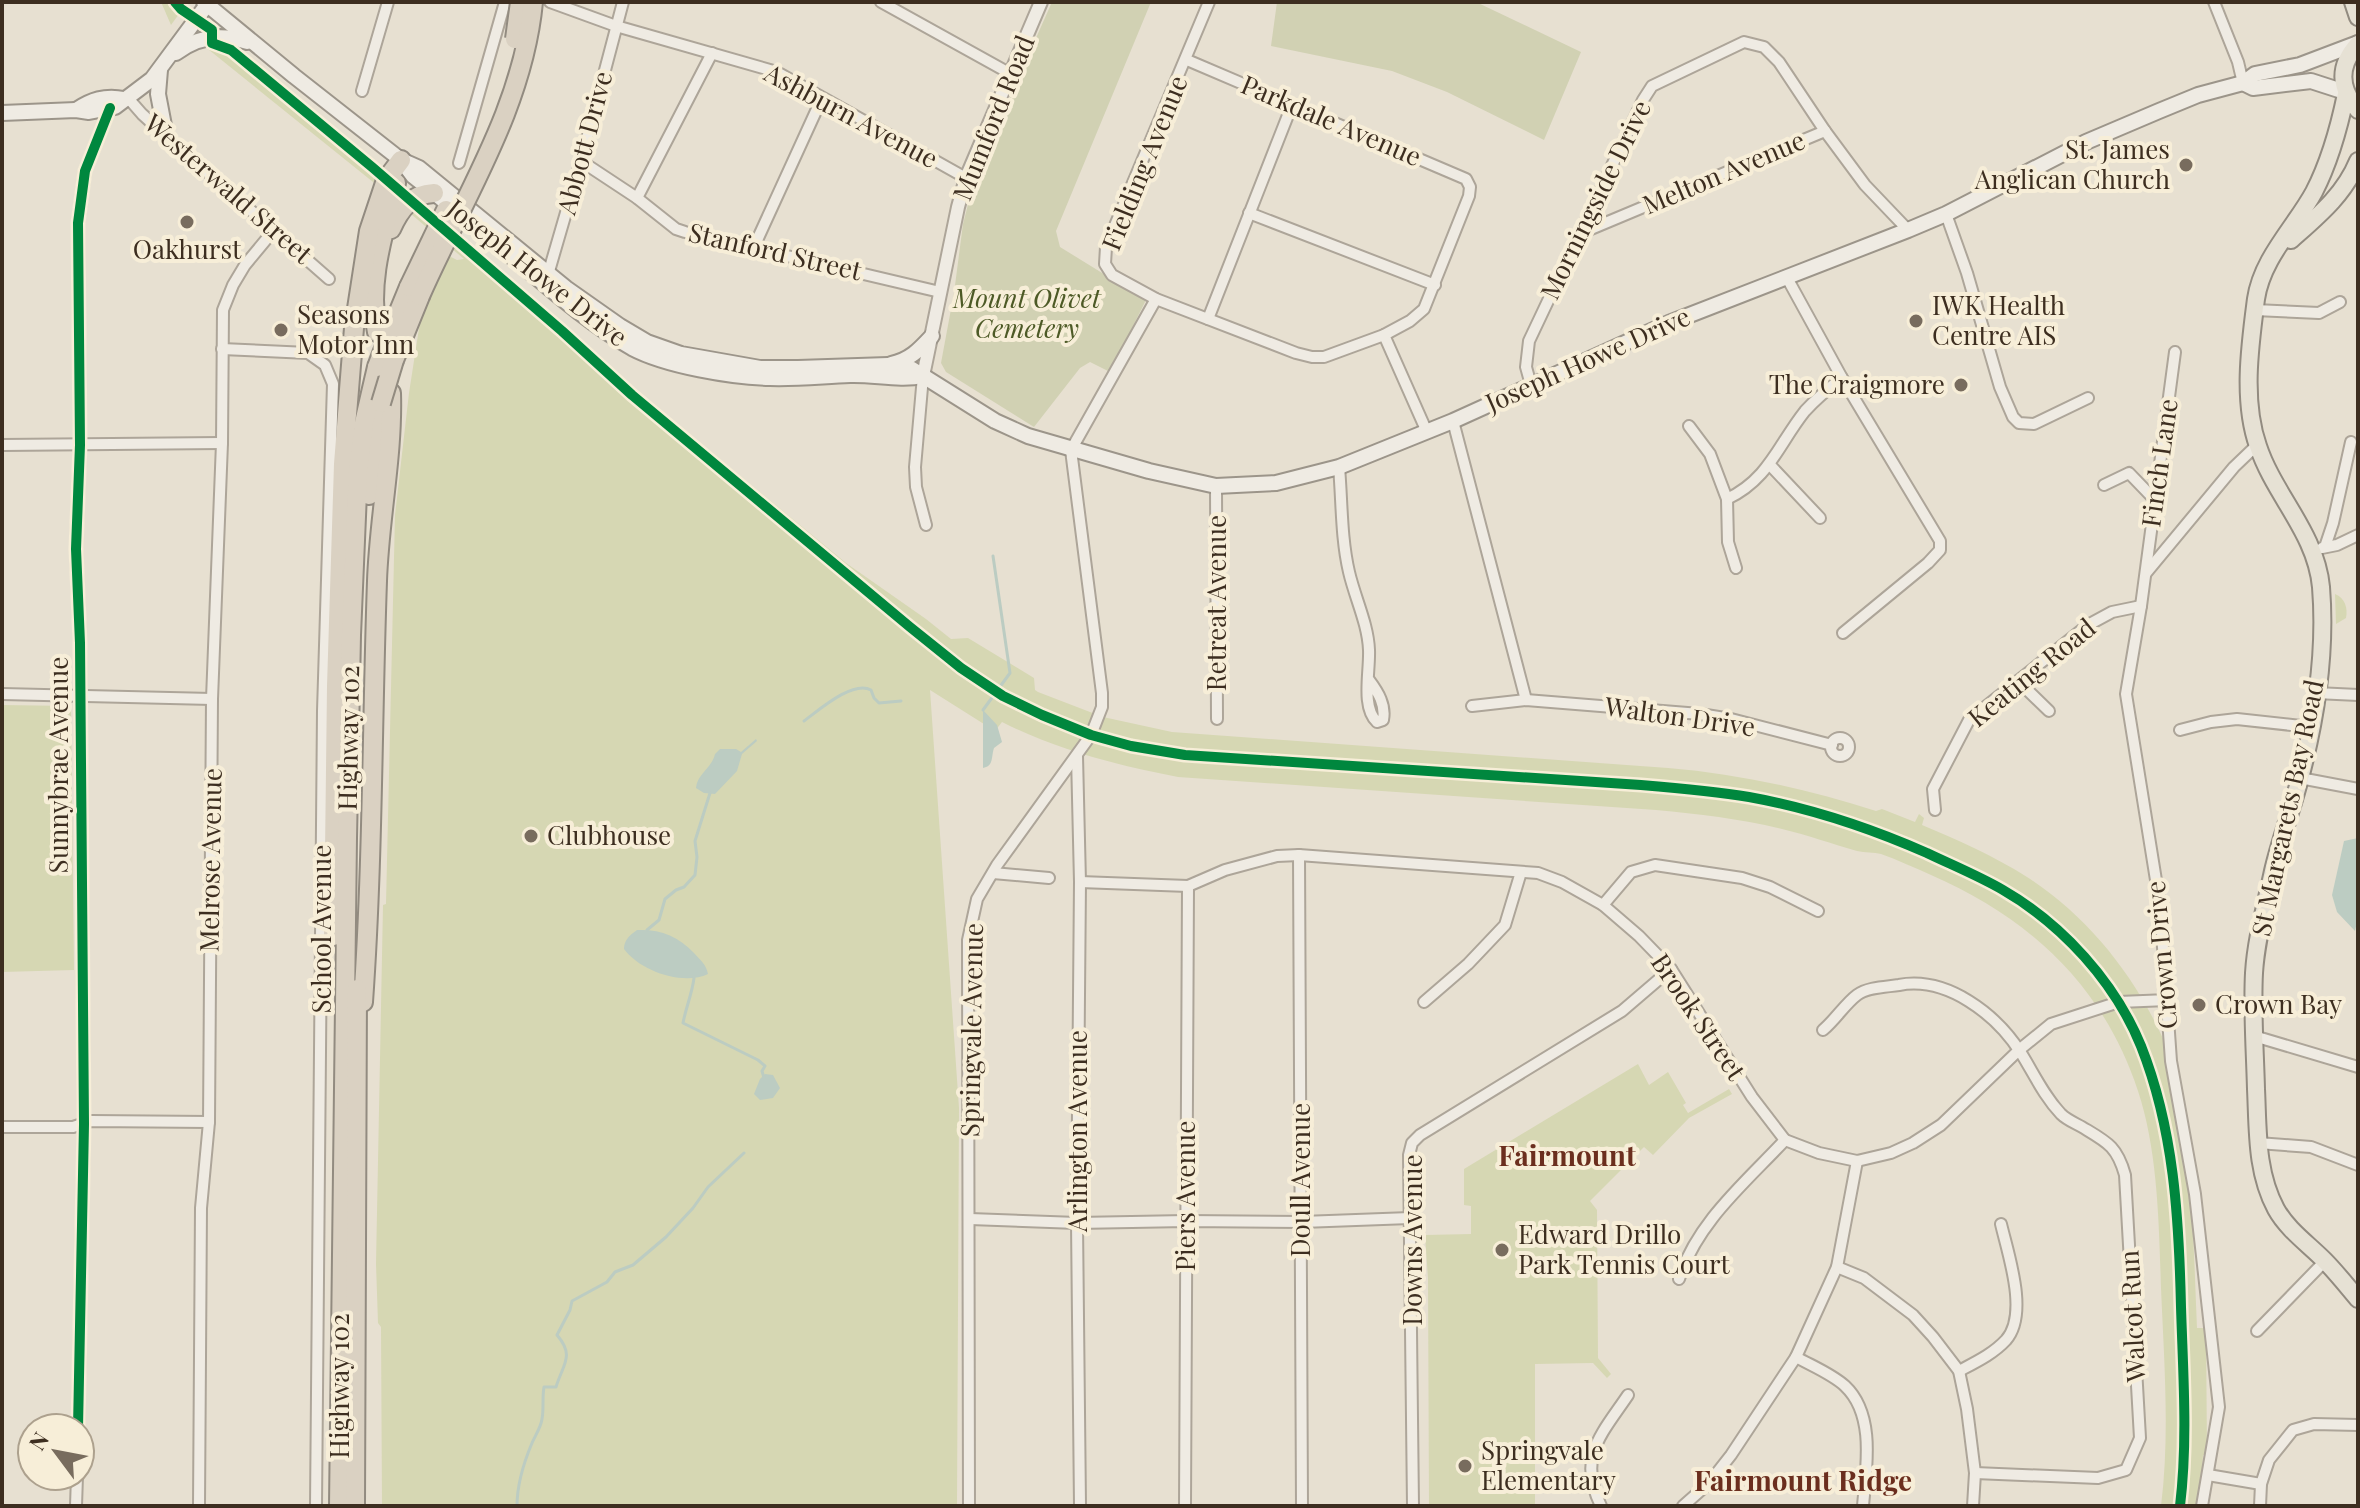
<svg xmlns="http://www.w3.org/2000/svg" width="2360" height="1508" viewBox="0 0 2360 1508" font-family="'Playfair Display',serif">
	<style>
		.green { fill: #d6d7b3 }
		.cemetery { fill: #d1d1b3 }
		.water { fill: #bcccc2 }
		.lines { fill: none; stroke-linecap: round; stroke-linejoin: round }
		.stream { stroke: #bcccc2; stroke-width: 3 }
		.minor-casing { stroke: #ada599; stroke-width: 14 }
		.tertiary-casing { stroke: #ada599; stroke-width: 16 }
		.secondary-casing { stroke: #9c958a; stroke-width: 18 }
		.primary-casing { stroke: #928b80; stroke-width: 20 }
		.motorway-casing { stroke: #928b80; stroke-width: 22 }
		.minor { stroke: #efebe3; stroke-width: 10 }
		.tertiary { stroke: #efebe3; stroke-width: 12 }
		.secondary { stroke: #efebe3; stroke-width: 14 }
		.primary { stroke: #e6e1d4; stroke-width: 16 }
		.motorway { stroke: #dad1c2; stroke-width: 18 }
		.motorway-bridge-casing { stroke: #928b80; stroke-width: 22; stroke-linecap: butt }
		.motorway-bridge { stroke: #dad1c2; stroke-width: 18 }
		.cycleway-casing { stroke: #f7eed8; stroke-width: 15 }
		.cycleway { stroke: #00873e; stroke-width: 10 }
		.poi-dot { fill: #786c5e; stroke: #f7eed8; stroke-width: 3 }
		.labels { text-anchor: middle; stroke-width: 8; stroke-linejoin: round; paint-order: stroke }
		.street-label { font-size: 26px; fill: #3d2e20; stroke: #f7eed8 }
		.poi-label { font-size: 26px; fill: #3d2e20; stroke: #f7eed8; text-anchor: start }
		.park-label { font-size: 26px; font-style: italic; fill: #4d5a26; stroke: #f7eed8 }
		.neighbourhood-label { font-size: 28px; font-weight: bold; fill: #6b2e1e; stroke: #f7eed8 }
	</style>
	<rect width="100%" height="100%" fill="#e7e0d1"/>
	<!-- green -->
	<g class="green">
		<path d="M161,2H186L187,3L171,25Z"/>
		<path d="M200,30L349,142L491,262L579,343L846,563L926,619L951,639L968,638L1034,678L1035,690L1038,692L1103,717L1172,732L1668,768C1739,774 1808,789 1876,811L1882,809L1915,822L1919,814L1924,818L1922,825C1958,840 1994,856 2027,877C2095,921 2144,988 2173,1062L2166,1066C2194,1149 2193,1241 2197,1328H2206L2207,1454L2203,1455L2200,1506H2161C2170,1435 2164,1360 2161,1288C2159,1225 2158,1151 2138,1091C2104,987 2030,918 1931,875C1915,868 1898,860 1881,854C1874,852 1865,853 1857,851C1832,844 1808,835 1782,829C1741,819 1699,814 1656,810L1178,777C1116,765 1058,750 1002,722L995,731L930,690L959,1108L957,1506H382L381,1327L378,1323L376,1264L383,905L386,904L395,515L409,393L420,322L447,255L457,260L464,259L378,186L193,37Z"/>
		<path d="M2335,594C2345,598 2348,608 2346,618L2336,624Z"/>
		<path d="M2,705L71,706L74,970L2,972Z"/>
		<path d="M1638,1064L1649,1085L1668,1072L1686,1103L1683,1105L1688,1113L1729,1089L1732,1094L1689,1118L1653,1155L1644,1147L1590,1201L1597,1210L1598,1358L1611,1374L1607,1378L1593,1363L1535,1364V1506H1429L1428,1278L1425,1235L1471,1234V1206L1464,1205V1169Z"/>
	</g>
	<!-- cemetery -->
	<g class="cemetery">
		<path d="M1052,2H1151L1056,231L1060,247L1146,300L1110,372L1090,362L1080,368L1034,427L946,372L941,363L954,293L963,224L976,173Z"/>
		<path d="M1277,2H1476L1581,52L1544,140L1447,92L1392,71L1271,46Z"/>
	</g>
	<!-- water -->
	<g class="water">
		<path d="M983,710L997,725L1002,742L994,748C991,757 994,766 983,768Z"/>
		<path d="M756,739L757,741L742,754L737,771L715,794L704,793L696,788C697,774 712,768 715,754L720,749H736L741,752Z"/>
		<path d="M2358,838V917L2355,931L2337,912L2332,895L2344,841Z"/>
		<path d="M637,930C660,929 678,936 694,953C701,961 706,964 708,974C683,986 640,971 624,949C624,940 630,935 637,930Z"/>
		<path d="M765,1074L773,1075L780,1088L773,1098L760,1100L754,1094L760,1079Z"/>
	</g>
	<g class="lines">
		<!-- stream -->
		<g class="stream">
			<path d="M983,710L1010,673L993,556"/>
			<path d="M804,721C819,710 853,680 871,690L874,698L879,703L901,701"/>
			<path d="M647,930L659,920L665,899L676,890L684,887L695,875L697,857L695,841L710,793"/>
			<path d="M694,978C692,994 686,1007 683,1023L758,1060L765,1066L762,1071L764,1078"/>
			<path d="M517,1506C517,1485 524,1462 532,1443C535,1436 541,1427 542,1419C544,1409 542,1398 544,1387H556C563,1364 575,1356 557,1335L570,1310L572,1301L607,1282L615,1272L633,1265L666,1237L693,1208L708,1187L744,1153"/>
		</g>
		<!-- minor casing -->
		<g class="minor-casing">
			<g id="minor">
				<path d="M550,2L616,26L777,72L966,178"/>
				<path d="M881,2L1011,74"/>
				<path d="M2214,2L2238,62L2243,83"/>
				<path d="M1187,60L1466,179L1470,187L1469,196L1424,309L1410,321L1384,335L1324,357H1312L1296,353L1156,299L1112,275L1105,264L1106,247L1209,2"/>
				<path d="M362,91L388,2"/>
				<path d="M128,98L142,114L166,136L329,279"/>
				<path d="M581,161L637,198L676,229L685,232L940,292"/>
				<path d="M459,163L505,2"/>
				<path d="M637,198L712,53"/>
				<path d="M1249,213L1435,285"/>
				<path d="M1946,214L1967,273L2000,387L2013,417L2019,423L2034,424L2088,398"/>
				<path d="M1579,234L1825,131"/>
				<path d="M753,249L822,98"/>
				<path d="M1786,276L1842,378L1940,541V550L1928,563L1843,633"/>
				<path d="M547,278L581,161L623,2"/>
				<path d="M2255,310L2319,313L2340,302"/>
				<path d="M1208,319L1292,105"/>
				<path d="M1384,335L1427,432"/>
				<path d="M222,349L308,353L325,365L333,384L323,711L316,1506"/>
				<path d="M2175,352L2141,606L2126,694L2160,905L2171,1061L2195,1194L2219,1407L2202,1506"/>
				<path d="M923,376L915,467L916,487L926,525"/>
				<path d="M1531,385L1526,367L1529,341L1643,100L1652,86L1744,42L1764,47L1779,62L1825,131L1865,185L1908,230"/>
				<path d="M1453,421L1526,700"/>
				<path d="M1689,426L1710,454L1727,499L1728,542L1736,568"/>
				<path d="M2,445L222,443"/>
				<path d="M1770,465L1820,518"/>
				<path d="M1339,467C1342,501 1341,538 1349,572C1355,598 1368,624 1369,650C1370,672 1361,707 1377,722L1383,720C1386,705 1378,692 1369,680"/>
				<path d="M2104,485L2129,473L2155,500"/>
				<path d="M1216,486L1217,719"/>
				<path d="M1727,499C1769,479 1778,445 1805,411C1816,399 1829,388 1842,378"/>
				<path d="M2325,547L2333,523L2351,442"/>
				<path d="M2322,548L2337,545L2358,535"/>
				<path d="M2146,573L2234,467L2257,445"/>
				<path d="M2018,681L2049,711"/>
				<path d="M2316,693L2358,695"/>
				<path d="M2,694L212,699"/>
				<path d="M1472,706L1526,700L1700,714L1731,719L1832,745"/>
				<path d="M2180,730L2211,722L2237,719L2310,727"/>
				<circle cx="1840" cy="747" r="9"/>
				<path d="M1077,756L1080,882L1077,1223L1080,1506"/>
				<path d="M2300,778L2358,789"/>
				<path d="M1935,810L1933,789L1969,720L2088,625L2112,612L2141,606"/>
				<path d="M1299,855L1302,1506"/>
				<path d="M993,873L1049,878"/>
				<path d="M1080,882L1188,886L1225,870L1277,856L1299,855L1538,873L1562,882L1603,905L1639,936L1671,969L1752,1097L1785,1140L1819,1153L1857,1161L1891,1153L1913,1143L1941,1125L2019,1050L2051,1024L2119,1002L2168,1000"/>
				<path d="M1603,905L1631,872L1655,865L1742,878L1770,887L1818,911"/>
				<path d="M1424,1002L1468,964L1505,925L1521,872"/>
				<path d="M1823,1030C1836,1019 1845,1004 1857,995C1868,987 1886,987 1899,985C1947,976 1996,1014 2021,1053C2034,1074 2044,1096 2061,1114C2067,1120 2075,1123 2082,1127C2107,1142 2117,1146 2125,1175L2140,1438L2126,1470L2098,1478L1975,1473"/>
				<path d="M2254,1036L2358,1067"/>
				<path d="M2,1127H73L91,1121L209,1122"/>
				<path d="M2258,1143L2311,1147L2358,1165"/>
				<path d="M970,1219L1077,1223L1186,1221L1302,1222L1410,1218"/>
				<path d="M1837,1267L1864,1278L1913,1315L1933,1337L1959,1371L1967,1409L1975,1473L1973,1506"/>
				<path d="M1679,1279C1697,1222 1746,1182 1785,1140"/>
				<path d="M2257,1331L2325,1261"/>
				<path d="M1796,1357C1812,1366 1832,1374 1845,1386C1876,1415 1866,1469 1863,1506"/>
				<path d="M1959,1371C1976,1362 1993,1354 2006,1340C2029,1314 2008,1254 2001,1224"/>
				<path d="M78,1428L84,1124L80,643L76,549L80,445L78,223L85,171L110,108"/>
				<path d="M2208,1475L2261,1484"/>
				<path d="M76,1506L77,1476"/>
				<path d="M199,1506L201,1208L209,1122L212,699L222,443L223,310L233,285L245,265L274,230"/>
				<path d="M969,1506L968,940L977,899L997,865L1091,735L1102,707V693L1071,450L1156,299"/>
				<path d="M1185,1506L1188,886"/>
				<path d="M1413,1506L1409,1155L1412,1143L1420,1135L1622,1011L1671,969"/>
				<path d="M1601,1506C1577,1457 1601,1435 1628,1395"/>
				<path d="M1683,1506L1709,1483L1731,1455L1796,1357L1837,1267L1857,1161"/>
				<path d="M2260,1506L2261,1484L2269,1460L2293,1430L2314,1424L2358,1425"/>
			</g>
		</g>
		<!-- tertiary casing -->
		<g class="tertiary-casing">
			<path id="tertiary" d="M923,376L958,207L966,178L1041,2"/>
		</g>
		<!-- secondary casing -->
		<g class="secondary-casing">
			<g id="secondary">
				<path d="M204,2L294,76L401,160L413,176L458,212"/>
				<path d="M176,53C198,36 221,33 247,42"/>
				<path d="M160,70L158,94L166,136"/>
				<path d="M2243,83L2253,88L2311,81L2345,92"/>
				<path d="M76,110C91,100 105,95 124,99"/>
				<path d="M2,113L76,110L89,112L115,107L152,79L209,2"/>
				<path d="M401,160L419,168L566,288L620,326L647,342L681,354L760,368H798L888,365L912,369L995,421L1028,436L1149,471L1216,486L1276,483L1339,467L1453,421L1669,323L1908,230L1946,214L2086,142L2159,111L2198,95L2243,83L2255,74L2300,65L2358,43"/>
				<path d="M505,251C546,285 586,322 632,348C666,366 732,377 770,378C796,379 823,376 850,375C874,374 899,381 923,376"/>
				<path d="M891,364C910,360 919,350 932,336"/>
			</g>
		</g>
		<!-- primary casing -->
		<g class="primary-casing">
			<g id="primary">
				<path d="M2353,2L2358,17"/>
				<path d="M2358,44C2338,66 2339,88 2358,110"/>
				<path d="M2346,94C2339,128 2330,161 2314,192C2295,227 2262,258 2256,299C2250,345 2242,401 2258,446C2274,495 2316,533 2321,587C2326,649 2316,718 2300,778C2292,810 2280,840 2273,871C2266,904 2256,939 2254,973C2252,1011 2255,1050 2256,1089C2258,1130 2256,1172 2276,1209C2287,1229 2308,1244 2324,1260C2336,1272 2347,1286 2358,1299"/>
				<path d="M2291,240C2318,216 2344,195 2358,161"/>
			</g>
		</g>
		<!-- motorway casing -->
		<g class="motorway-casing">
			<g id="motorway">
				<path d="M391,229C400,209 411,194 434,193"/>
				<path d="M377,332C367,281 384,232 396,183"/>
				<path d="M388,338L409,287"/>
				<path d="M394,360L420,296"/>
				<path d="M369,495L374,442L381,403"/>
				<path d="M333,936L336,686L343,464L354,328L369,231L386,180L401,160"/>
				<path d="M363,1002C373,862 372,721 377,581C379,518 393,456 391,393"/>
				<path d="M339,1506L347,838L351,635L358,469L364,423L377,367"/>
				<path d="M355,1506L357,989"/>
			</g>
		</g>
		<!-- minor -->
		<use href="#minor" class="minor"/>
		<!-- tertiary -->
		<use href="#tertiary" class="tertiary"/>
		<!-- secondary -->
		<use href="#secondary" class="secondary"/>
		<!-- primary -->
		<use href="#primary" class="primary"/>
		<!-- motorway -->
		<use href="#motorway" class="motorway"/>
		<!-- motorway-bridge casing -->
		<g class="motorway-bridge-casing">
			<g id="motorway-bridge">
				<path d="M515,39L520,2"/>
				<path d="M409,287L446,210"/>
				<path d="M420,296C462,200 523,109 533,2"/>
				<path d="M377,367L388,338"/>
				<path d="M381,403L394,360"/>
			</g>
		</g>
		<!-- motorway-bridge -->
		<use href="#motorway-bridge" class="motorway-bridge"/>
		<!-- cycleway casing -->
		<g class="cycleway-casing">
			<g id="cycleway">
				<path d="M175,2L181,9L212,30V43L231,50L372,167L562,331L632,395L910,627L961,668L1003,696L1042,715L1091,735L1131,746L1185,755L1641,785C1677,788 1713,791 1749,797C1810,808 1870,828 1927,853C1952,865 1979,876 2003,890C2062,924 2115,982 2141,1046C2174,1129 2179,1218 2181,1307C2183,1373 2188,1440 2180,1506"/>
				<path d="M78,1428L84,1124L80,643L76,549L80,445L78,223L85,171L110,108"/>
			</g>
		</g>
		<!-- cycleway -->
		<use href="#cycleway" class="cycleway"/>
	</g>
	<!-- markers -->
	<g class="poi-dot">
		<circle cx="2186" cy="165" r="8"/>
		<circle cx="187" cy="222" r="8"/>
		<circle cx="1916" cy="321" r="8"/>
		<circle cx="281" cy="330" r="8"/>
		<circle cx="1961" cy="385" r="8"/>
		<circle cx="531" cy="836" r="8"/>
		<circle cx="2199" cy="1005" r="8"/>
		<circle cx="1502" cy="1250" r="8"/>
		<circle cx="1465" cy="1466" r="8"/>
	</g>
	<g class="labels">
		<!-- street labels -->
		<g class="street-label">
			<text transform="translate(851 116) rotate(28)" y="9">Ashburn Avenue</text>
			<text transform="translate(994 118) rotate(-68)" y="9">Mumford Road</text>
			<text transform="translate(1331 121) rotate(23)" y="9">Parkdale Avenue</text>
			<text transform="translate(585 143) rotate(-75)" y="9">Abbott Drive</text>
			<text transform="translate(1145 163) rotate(-68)" y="9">Fielding Avenue</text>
			<text transform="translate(1724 173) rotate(-23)" y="9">Melton Avenue</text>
			<text transform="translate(228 189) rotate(41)" y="9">Westerwald Street</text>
			<text transform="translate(1596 200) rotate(-64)" y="9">Morningside Drive</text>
			<text transform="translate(775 252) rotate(13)" y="9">Stanford Street</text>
			<text transform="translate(537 273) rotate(38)" y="9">Joseph Howe Drive</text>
			<text transform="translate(1588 360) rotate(-24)" y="9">Joseph Howe Drive</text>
			<text transform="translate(2160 463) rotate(-82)" y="9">Finch Lane</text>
			<text transform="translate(1217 603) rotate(-90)" y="9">Retreat Avenue</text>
			<text transform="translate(2032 673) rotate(-39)" y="9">Keating Road</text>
			<text transform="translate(1680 717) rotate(8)" y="9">Walton Drive</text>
			<text transform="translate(349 738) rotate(-89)" y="9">Highway 102</text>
			<text transform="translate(59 765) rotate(-90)" y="9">Sunnybrae Avenue</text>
			<text transform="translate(2288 808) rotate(-78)" y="9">St Margarets Bay Road</text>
			<text transform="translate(211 860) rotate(-89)" y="9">Melrose Avenue</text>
			<text transform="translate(322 929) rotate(-90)" y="9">School Avenue</text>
			<text transform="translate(2162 955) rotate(-95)" y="9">Crown Drive</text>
			<text transform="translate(1698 1017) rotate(56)" y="9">Brook Street</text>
			<text transform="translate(972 1030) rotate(-89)" y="9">Springvale Avenue</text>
			<text transform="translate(1078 1131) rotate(-90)" y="9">Arlington Avenue</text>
			<text transform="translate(1301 1180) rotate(-90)" y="9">Doull Avenue</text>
			<text transform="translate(1186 1196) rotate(-90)" y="9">Piers Avenue</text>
			<text transform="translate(1413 1240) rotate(-90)" y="9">Downs Avenue</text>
			<text transform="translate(2133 1316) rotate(-93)" y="9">Walcot Run</text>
			<text transform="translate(340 1386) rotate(-90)" y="9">Highway 102</text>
		</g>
		<!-- poi labels -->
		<g class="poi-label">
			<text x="2170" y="159" text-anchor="end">St. James<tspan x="2170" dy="30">Anglican Church</tspan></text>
			<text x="187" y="259" text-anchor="middle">Oakhurst</text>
			<text x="1932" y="315">IWK Health<tspan x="1932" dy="30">Centre AIS</tspan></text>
			<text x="297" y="324">Seasons<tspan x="297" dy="30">Motor Inn</tspan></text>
			<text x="1945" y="394" text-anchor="end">The Craigmore</text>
			<text x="547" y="845">Clubhouse</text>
			<text x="2215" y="1014">Crown Bay</text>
			<text x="1518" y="1244">Edward Drillo<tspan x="1518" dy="30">Park Tennis Court</tspan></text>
			<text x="1481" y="1460">Springvale<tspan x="1481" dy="30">Elementary</tspan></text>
		</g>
		<!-- park labels -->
		<g class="park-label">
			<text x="1027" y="308">Mount Olivet<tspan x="1027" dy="30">Cemetery</tspan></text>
		</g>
		<!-- neighbourhood labels -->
		<g class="neighbourhood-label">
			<text x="1567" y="1166">Fairmount</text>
			<text x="1803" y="1491">Fairmount Ridge</text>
		</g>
	</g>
	<!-- border -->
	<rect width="2360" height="1508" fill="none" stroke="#3d2e20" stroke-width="8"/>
	<!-- north arrow -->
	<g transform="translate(56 1452) rotate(302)"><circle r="38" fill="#f7eed8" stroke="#ada18e" stroke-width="2"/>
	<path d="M0-6L14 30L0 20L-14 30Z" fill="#786c5e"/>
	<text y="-12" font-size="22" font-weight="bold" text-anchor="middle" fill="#3d2e20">N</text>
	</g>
</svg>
